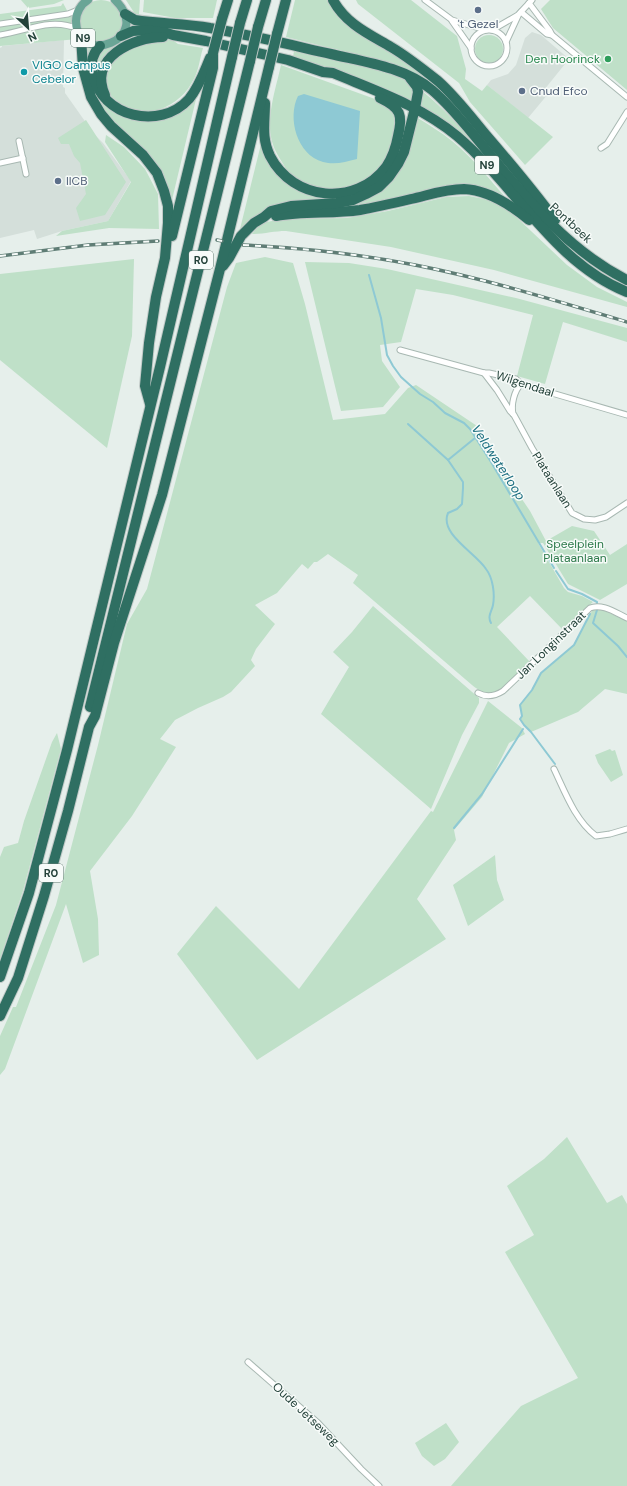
<svg xmlns="http://www.w3.org/2000/svg" width="627" height="1486" viewBox="0 0 627 1486" font-family="'DM Sans',sans-serif">
	<style>
		.built { fill: #d4dfda }
		.green { fill: #bfe0c8 }
		.water { fill: #8ec9d4 }
		.lines { fill: none; stroke-linecap: round; stroke-linejoin: round }
		.stream { stroke: #8ec9d4; stroke-width: 2 }
		.street-casing { stroke: #a8b8b2; stroke-width: 7 }
		.primary-casing { stroke: #c2cac8; stroke-width: 10 }
		.highway-casing { stroke: #c2cac8; stroke-width: 12 }
		.street { stroke: #fff; stroke-width: 5 }
		.primary { stroke: #6aa596; stroke-width: 8 }
		.highway { stroke: #2f6f62; stroke-width: 10 }
		.rail-casing { stroke: #5f7d75; stroke-width: 3.5 }
		.rail { stroke: #f7fbf9; stroke-width: 2; stroke-dasharray: 6; stroke-linecap: butt }
		.highway-bridge-casing { stroke: #c2cac8; stroke-width: 12; stroke-linecap: butt }
		.highway-bridge { stroke: #2f6f62; stroke-width: 10 }
		.service-dot { fill: #5c6f8a; stroke: #f7fbf9; stroke-width: 1.5 }
		.leisure-dot { fill: #2e9e5b; stroke: #f7fbf9; stroke-width: 1.5 }
		.culture-dot { fill: #0f9aa8; stroke: #f7fbf9; stroke-width: 1.5 }
		.labels { text-anchor: middle; stroke-width: 3; stroke-linejoin: round; paint-order: stroke }
		.shield { fill: #f7fbf9; stroke: #637a73; stroke-width: 1 }
		.shield-label { font-size: 11px; font-weight: bold; fill: #24423a }
		.service-label { font-size: 12px; fill: #4e5e75; stroke: #f7fbf9; text-anchor: start }
		.leisure-label { font-size: 12px; fill: #27864d; stroke: #f7fbf9; text-anchor: end }
		.culture-label { font-size: 12px; fill: #0d838f; stroke: #f7fbf9; text-anchor: start }
		.street-label { font-size: 12px; fill: #24423a; stroke: #f7fbf9 }
		.park-label { font-size: 12px; fill: #2d7a4b; stroke: #f7fbf9 }
		.water-label { font-size: 13px; font-style: italic; fill: #1c6f80; stroke: #f7fbf9 }
	</style>
	<rect width="100%" height="100%" fill="#e6efeb"/>
	<!-- built -->
	<g class="built">
		<path d="M532,32L541,35L569,59L544,90L548,94L528,118L487,85L491,80L508,74L516,65L525,38Z"/>
		<path d="M64,40L63,87L65,88V93L94,134L103,143L131,181L108,221L62,231L37,239L34,230L0,238V48L2,47V46Z"/>
	</g>
	<!-- green -->
	<g class="green">
		<circle cx="101" cy="21" r="21"/>
		<path d="M21,0H64L54,4L28,8Z"/>
		<path d="M126,0H140L139,14H135Z"/>
		<path d="M144,0H217L213,18H175L143,12Z"/>
		<path d="M295,0H329L417,68L450,99L448,101L413,73L401,67L375,59L286,37Z"/>
		<path d="M356,0H411L457,36L466,69L465,79L482,91L487,85L553,137L525,165L470,102L459,83L358,4Z"/>
		<path d="M550,0H627V90L553,28L541,9Z"/>
		<path d="M63,3L70,16L73,15C69,24 74,31 78,39L0,46V14L61,6Z"/>
		<path d="M144,34L133,39L98,79L96,57L102,50L115,46L124,38Z"/>
		<circle cx="489" cy="49" r="14"/>
		<path d="M165,39H171L178,44L203,48C199,61 199,72 191,84C184,97 169,107 155,111C139,116 106,101 104,82C104,79 106,76 106,73C108,69 108,62 112,59C126,46 147,43 165,39Z"/>
		<path d="M85,45L94,49L95,90L146,120L197,95L171,204L169,192L108,117L93,92Z"/>
		<path d="M294,51C317,56 395,69 409,83C414,89 413,96 413,104L293,57Z"/>
		<path d="M281,65L386,103L396,116C395,131 394,147 386,160C366,193 314,199 287,172C285,170 286,170 285,167C279,157 273,149 271,137C267,113 276,88 281,65Z"/>
		<path d="M421,90C453,115 481,152 508,182L419,107Z"/>
		<path d="M408,111L411,112L405,138L358,196L266,210L256,216L239,233L262,140L264,148L303,191L362,190L400,143Z"/>
		<path d="M416,117C429,125 441,132 452,141C473,158 489,179 507,199L456,185L441,186L360,207H343L354,204Z"/>
		<path d="M86,120L126,182L105,215L80,221L76,208L86,194L80,163L74,156L69,144H61L58,138Z"/>
		<path d="M106,135L124,147L145,169L158,194L159,229L109,228L56,236L62,231L108,221L131,182L105,142Z"/>
		<path d="M469,196L489,200L504,207L513,214L567,265L597,287L627,302V307L494,270L391,247L286,231C274,231 264,234 252,234L261,223L283,219L347,218L388,211L446,197Z"/>
		<path d="M265,257L293,263L305,304L333,420L385,414L408,388L416,385L477,426L511,483L530,511L546,541L572,526L594,531L610,555L627,544V584L600,600L568,584L543,543H538L564,588L568,592L582,596L593,602L563,630L530,596L497,627L530,662C520,672 502,697 485,693C481,692 476,688 472,685L353,583L358,575L328,554L317,562H314L308,569L302,564L277,593L255,605L275,624L256,649L251,660L255,666L231,692L223,697L198,708L175,720L160,739L176,747L132,816L90,871L98,919L99,955L83,963L66,904L5,1069L0,1075V1036L13,1007H16L56,905L98,745L127,624L147,589L227,287L236,263Z"/>
		<path d="M134,259L132,336L107,448L0,360V274Z"/>
		<path d="M305,262L349,263L387,269L516,298L627,328V342L563,322L545,384L517,376L533,315L453,295L416,289L401,342L380,345L382,361L400,387L383,407L341,411Z"/>
		<path d="M373,606L479,698V703L462,735L431,809L321,714L349,667L333,652L352,632Z"/>
		<path d="M596,607L627,621V694L605,689L578,712L531,732L524,725L520,719L522,716L520,705L532,690L541,673L574,645L593,609Z"/>
		<path d="M488,701L522,728L525,734L509,743L482,797L454,830L456,840L417,899L446,939L257,1060L177,954L216,906L299,989L431,811L433,812Z"/>
		<path d="M57,733L61,749L23,891L0,959V857L4,847L18,843L24,821L52,742Z"/>
		<path d="M610,749L612,751L615,750L623,775L611,782L598,763L595,755Z"/>
		<path d="M495,855L497,880L504,900L468,926L453,885Z"/>
		<path d="M567,1137L607,1203L622,1195L627,1204V1486H451L521,1406L578,1378L505,1252L534,1235L507,1186L544,1159Z"/>
		<path d="M446,1423L459,1442L445,1459L434,1466L422,1456L415,1443Z"/>
	</g>
	<!-- water -->
	<path class="water" d="M304,94L360,111L357,159C345,162 335,165 323,162C297,155 287,118 298,96Z"/>
	<g class="lines">
		<!-- stream -->
		<g class="stream">
			<path d="M369,275L381,318L387,355L393,366L401,377L420,394L433,402L445,413L464,423L470,429L491,462L554,568"/>
			<path d="M408,424L448,460"/>
			<path d="M475,438L448,460L463,482V488L462,504L457,509L448,513C439,534 476,553 486,569C493,578 495,594 493,605C492,611 487,616 491,623"/>
			<path d="M556,571L568,589L582,594L597,602V603"/>
			<path d="M597,610L593,623L618,646L627,657"/>
			<path d="M555,764L531,732L524,725L520,719L522,716L520,705L532,690L541,673L574,645L590,614"/>
			<path d="M454,828L482,794L523,729"/>
		</g>
		<!-- street casing -->
		<g class="street-casing">
			<g id="street">
				<path d="M425,0L452,20L486,30"/>
				<path d="M521,12L547,34L552,35L550,31L529,3"/>
				<path d="M452,21L471,48"/>
				<path d="M0,24L68,14L78,10"/>
				<circle cx="489" cy="48" r="18"/>
				<path d="M492,30L518,15L532,0"/>
				<path d="M0,35C27,31 51,17 78,29"/>
				<path d="M552,35L627,97"/>
				<path d="M506,42L518,16"/>
				<path d="M19,141L26,174"/>
				<path d="M601,148L607,144L627,112"/>
				<path d="M0,163L23,158"/>
				<path d="M400,350L484,373H489L516,379L521,384L627,415"/>
				<path d="M484,373L497,390L510,411L514,415L532,448L572,513L584,519L595,520L606,517L627,503"/>
				<path d="M513,414C511,405 514,391 521,384"/>
				<path d="M478,693C487,698 495,696 503,691L590,608C602,603 616,613 627,618"/>
				<path d="M554,769C565,792 575,820 596,836L610,834L627,829"/>
				<path d="M248,1362L318,1423L361,1469L379,1486"/>
			</g>
		</g>
		<!-- primary casing -->
		<g class="primary-casing">
			<path id="primary" d="M88,0C81,4 76,13 76,21C77,68 155,39 115,0"/>
		</g>
		<!-- highway casing -->
		<g class="highway-casing">
			<g id="highway">
				<path d="M333,0C346,24 369,34 391,47C408,57 423,69 438,81C456,97 471,117 486,135C511,164 533,190 555,220"/>
				<path d="M125,14L135,20C160,24 185,23 210,28C250,35 291,45 331,54C365,62 404,67 432,90C451,106 467,127 483,146C525,197 567,250 627,280"/>
				<path d="M222,19L228,0"/>
				<path d="M240,23L247,0"/>
				<path d="M258,27L266,0"/>
				<path d="M277,34L286,0"/>
				<path d="M121,36L133,31L145,30L167,33L173,35L206,41L288,60L323,72L333,73C376,91 421,106 457,136C516,186 553,262 627,292"/>
				<path d="M81,37L83,68L91,97L101,114L111,126L143,155L157,173L164,191L168,206V223L165,258L156,297L149,343L145,386L150,404"/>
				<path d="M100,46C92,54 90,63 93,74C101,117 160,131 189,99C199,87 204,72 210,58"/>
				<path d="M105,95C88,58 133,37 163,37"/>
				<path d="M265,103C265,122 261,137 270,156C293,201 356,207 386,167C393,157 396,147 398,136C403,115 401,108 380,98"/>
				<path d="M276,216C304,211 332,214 360,210C377,207 394,203 411,199C429,195 445,189 464,189C489,190 511,205 529,220"/>
				<path d="M172,236L213,68V53"/>
				<path d="M223,266L229,258L241,236L254,223L264,217L271,211L291,206L337,203L353,200L366,194L379,187L389,177L398,164L404,152L415,108L418,92L417,87L410,78"/>
				<path d="M90,707L250,61"/>
				<path d="M0,977L29,893L67,750L160,367L232,57"/>
				<path d="M0,1016L18,978L44,896L68,811L89,727L95,716L114,643L162,495L220,269L269,67"/>
			</g>
		</g>
		<!-- street -->
		<use href="#street" class="street"/>
		<!-- primary -->
		<use href="#primary" class="primary"/>
		<!-- highway -->
		<use href="#highway" class="highway"/>
		<!-- rail casing -->
		<g class="rail-casing">
			<g id="rail">
				<path d="M217,240L222,241"/>
				<path d="M243,245C301,248 359,254 415,265C487,279 557,301 627,322"/>
				<path d="M0,256L88,245L158,241"/>
			</g>
		</g>
		<!-- rail -->
		<use href="#rail" class="rail"/>
		<!-- highway-bridge casing -->
		<g class="highway-bridge-casing">
			<g id="highway-bridge">
				<path d="M213,53L222,19"/>
				<path d="M232,57L240,23"/>
				<path d="M250,61L258,27"/>
				<path d="M269,67L277,34"/>
			</g>
		</g>
		<!-- highway-bridge -->
		<use href="#highway-bridge" class="highway-bridge"/>
	</g>
	<!-- markers -->
	<g class="service-dot">
		<circle cx="478" cy="10" r="4"/>
		<circle cx="522" cy="91" r="4"/>
		<circle cx="58" cy="181" r="4"/>
	</g>
	<circle class="leisure-dot" cx="608" cy="59" r="4"/>
	<circle class="culture-dot" cx="24" cy="72" r="4"/>
	<g class="labels">
		<!-- shield labels -->
		<g class="shield">
			<rect x="71" y="29" width="24" height="18" rx="3"/>
			<rect x="475" y="156" width="24" height="18" rx="3"/>
			<rect x="189" y="251" width="24" height="18" rx="3"/>
			<rect x="39" y="864" width="24" height="18" rx="3"/>
		</g>
		<g class="shield-label">
			<text x="83" y="42">N9</text>
			<text x="487" y="169">N9</text>
			<text x="201" y="264">R0</text>
			<text x="51" y="877">R0</text>
		</g>
		<!-- service labels -->
		<g class="service-label">
			<text x="478" y="28" text-anchor="middle">'t Gezel</text>
			<text x="530" y="95">Cnud Efco</text>
			<text x="66" y="185">IICB</text>
		</g>
		<!-- leisure labels -->
		<g class="leisure-label">
			<text x="600" y="63">Den Hoorinck</text>
		</g>
		<!-- culture labels -->
		<g class="culture-label">
			<text x="32" y="69">VIGO Campus<tspan x="32" dy="14">Cebelor</tspan></text>
		</g>
		<!-- street labels -->
		<g class="street-label">
			<text transform="translate(571 223) rotate(43)" y="4">Pontbeek</text>
			<text transform="translate(525 384) rotate(18)" y="4">Wilgendaal</text>
			<text transform="translate(552 480) rotate(58)" y="4">Plataanlaan</text>
			<text transform="translate(551 645) rotate(-44)" y="4">Jan Longinstraat</text>
			<text transform="translate(306 1414) rotate(43)" y="4">Oude Jetseweg</text>
		</g>
		<!-- park labels -->
		<g class="park-label">
			<text x="575" y="548">Speelplein<tspan x="575" dy="14">Plataanlaan</tspan></text>
		</g>
		<!-- water labels -->
		<g class="water-label">
			<text transform="translate(499 462) rotate(57)" y="5">Veldwaterloop</text>
		</g>
	</g>
	<!-- north arrow -->
	<g transform="translate(28 28) rotate(154)" stroke="#f7fbf9" stroke-width="3" paint-order="stroke">
	<path d="M0-3L7 15L0 10L-7 15Z" fill="#24423a"/>
	<text y="-6" font-size="11" font-weight="bold" text-anchor="middle" fill="#24423a">N</text>
	</g>
</svg>
